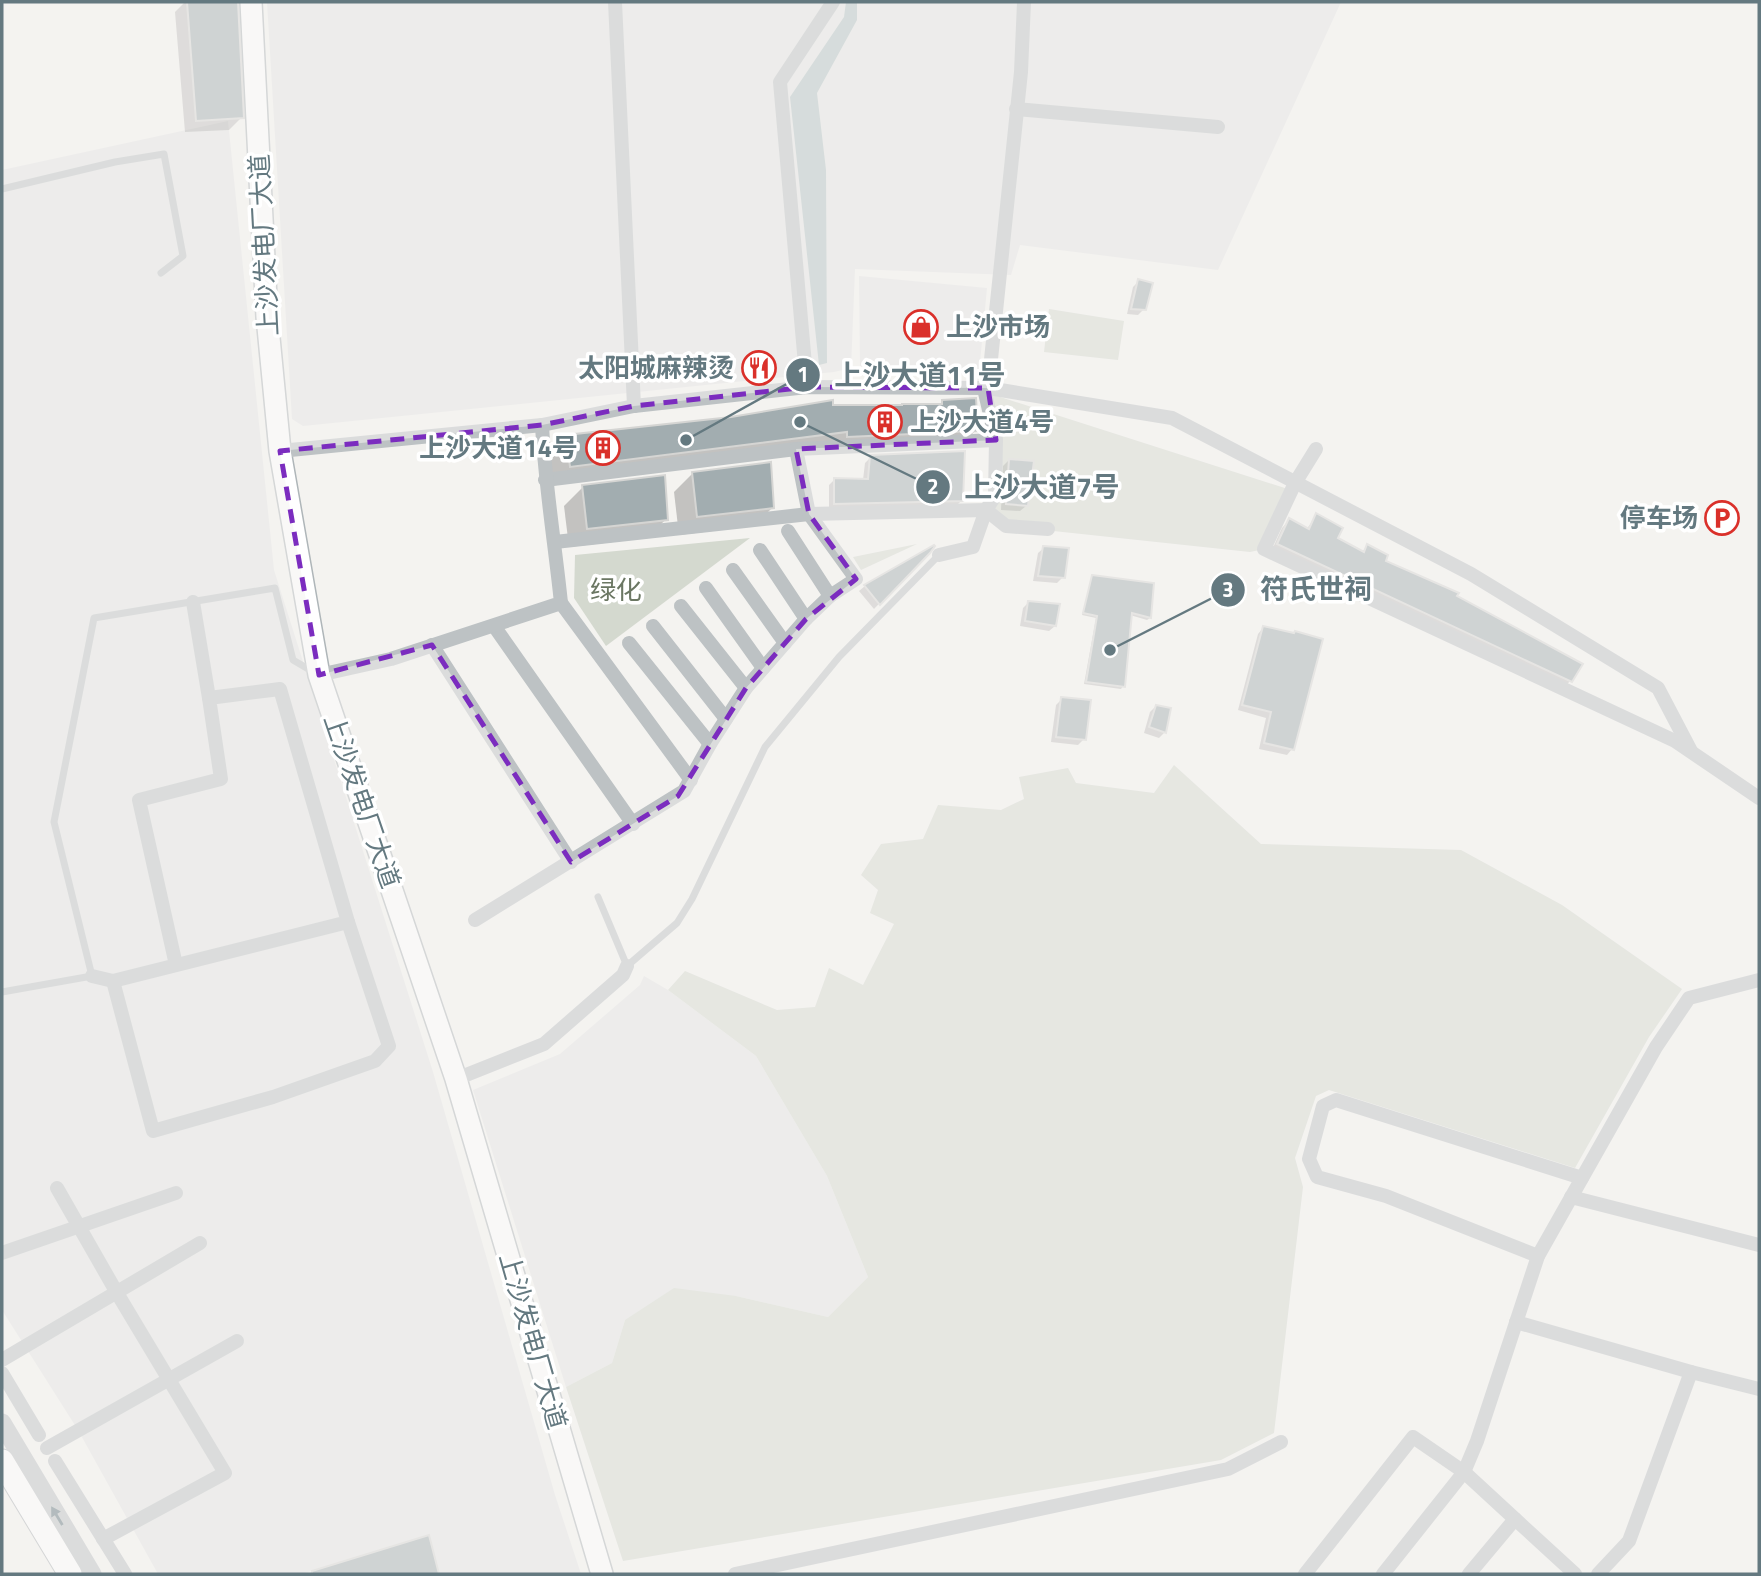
<svg xmlns="http://www.w3.org/2000/svg" width="1761" height="1576" viewBox="0 0 1761 1576" font-family="'Titillium Web','Noto Sans SC',sans-serif">
	<style>
		.built { fill: #e4e5e4 }
		.green { fill: #d4d9cf }
		.water { fill: #b2c2c3 }
		.shadow { fill: #0003 }
		.building { fill: #a2adb0; stroke: #d5d5d3; stroke-width: 2 }
		.lines { fill: none; stroke-linecap: round; stroke-linejoin: round }
		.secondary-casing { stroke: #afb6b9; stroke-width: 24 }
		.primary-casing { stroke: #aeb4b7; stroke-width: 25 }
		.service { stroke: #bdc2c4; stroke-width: 7 }
		.minor { stroke: #bdc2c4; stroke-width: 14 }
		.tertiary { stroke: #bdc2c4; stroke-width: 19 }
		.secondary { stroke: #fff; stroke-width: 21 }
		.primary { stroke: #fff; stroke-width: 23 }
		.oneway { fill: #647980 }
		.marked { fill: none; stroke: #7b2cbf; stroke-width: 5; stroke-dasharray: 14 9; stroke-linejoin: round }
		.labels { text-anchor: middle; stroke-width: 7; stroke-linejoin: round; paint-order: stroke }
		.street-label { font-size: 26px; fill: #647980; stroke: #fff }
		.poi-label { font-size: 26px; font-weight: bold; fill: #647980; stroke: #fff; text-anchor: end }
		.park-label { font-size: 26px; fill: #6b7763; stroke: #fff }
		.leader { fill: none; stroke: #647980; stroke-width: 2.5 }
		.callout-dot { fill: #647980; stroke: #fff; stroke-width: 2.5 }
		.mark-label { font-size: 21px; text-anchor: middle; font-weight: bold; fill: #fff }
		.callout-label { font-size: 28px; text-anchor: middle; font-weight: bold; fill: #647980; stroke: #fff; stroke-width: 7; stroke-linejoin: round; paint-order: stroke }
	</style>
	<rect width="100%" height="100%" fill="#f4f3f0"/>
	<!-- built -->
	<g class="built">
		<path d="M267,2H1341L1218,270L1020,245L1011,275L855,269L851,368L834,372L303,426L292,419Z"/>
		<path d="M228,121L274,570L433,1072L555,1495L581,1574H439L428,1535L302,1574H158L78,1430L2,1310V170Z"/>
		<path d="M859,276L987,288L979,373L975,375L921,372L860,366Z"/>
		<path d="M644,976L668,990L756,1056L827,1176L868,1277L828,1317L736,1296L625,1320L612,1363L566,1387L473,1090L560,1054L640,985Z"/>
	</g>
	<!-- green -->
	<g class="green">
		<path d="M1049,309L1124,321L1118,360L1044,352Z"/>
		<path d="M991,394L1291,490L1264,549L1250,552L1006,526L986,510L995,496Z"/>
		<path d="M750,538L606,646L574,598L575,555Z"/>
		<path d="M917,544L861,570L853,557Z"/>
		<path d="M1174,765L1261,844L1461,850L1562,905L1682,989L1649,1037L1575,1168L1329,1090L1316,1096L1295,1158L1303,1187L1274,1433L1221,1460L623,1561L566,1387L612,1363L625,1320L674,1288L736,1296L828,1317L868,1277L827,1176L756,1056L668,990L685,971L777,1010L815,1007L829,968L863,985L894,924L870,913L878,890L861,875L881,844L923,839L938,805L1001,810L1024,799L1019,777L1068,768L1076,783L1154,793Z"/>
	</g>
	<!-- water -->
	<path class="water" d="M846,2H857V20L817,93L826,170L827,363L819,365L790,97L844,17Z"/>
	<!-- shadow -->
	<g class="shadow">
		<path d="M185,2H236L242,117L229,130L185,132L175,12Z"/>
		<path d="M1139,281L1144,309L1138,315L1127,314L1133,287Z"/>
		<path d="M943,401L976,430L958,448L830,449L553,484L549,455L567,437L831,406L939,405Z"/>
		<path d="M871,457L962,500L956,506L829,509V485L835,479L863,480L865,463Z"/>
		<path d="M1009,460L1026,506L1020,511L1001,510L1003,466Z"/>
		<path d="M693,473L773,507L754,526L679,535L674,492Z"/>
		<path d="M583,487L666,519L648,538L569,547L564,506Z"/>
		<path d="M1316,516L1335,539L1361,553L1367,546L1383,562L1455,597L1570,681L1563,689L1271,552L1282,528L1289,520L1306,530Z"/>
		<path d="M1044,548L1063,577L1057,583L1033,581L1038,553Z"/>
		<path d="M931,549L874,609L859,591L865,586Z"/>
		<path d="M1093,577L1150,618L1147,620L1130,615L1123,686L1121,689L1084,684L1096,618L1082,615Z"/>
		<path d="M1029,602L1055,626L1049,631L1020,626L1023,608Z"/>
		<path d="M1263,628L1292,749L1287,755L1259,749L1266,718L1238,710L1258,634Z"/>
		<path d="M1062,699L1084,739L1078,745L1051,742L1056,705Z"/>
		<path d="M1156,706L1165,732L1159,738L1144,733L1150,712Z"/>
		<path d="M428,1537L437,1574H308Z"/>
	</g>
	<!-- building -->
	<g class="building">
		<path d="M187,2H238L244,118L196,121Z"/>
		<path d="M1138,279L1153,283L1146,310L1131,309Z"/>
		<path d="M976,398L978,431L847,437V432L570,467L566,435L731,417L833,400V405H902V404H942V400Z"/>
		<path d="M965,451L963,501L834,504V478L868,479L870,455Z"/>
		<path d="M1009,459L1034,461L1028,506L1006,504Z"/>
		<path d="M771,462L774,508L697,517L692,472Z"/>
		<path d="M665,475L668,520L587,529L582,485Z"/>
		<path d="M1316,513L1343,528L1338,538L1364,552L1367,544L1388,555L1386,561L1459,593L1457,596L1583,664L1572,682L1277,544L1289,518L1309,529Z"/>
		<path d="M934,545L935,546L930,553L880,605L864,585Z"/>
		<path d="M1043,546L1069,548L1065,578L1038,576Z"/>
		<path d="M1092,575L1154,583L1151,618L1132,613L1125,687L1086,682L1097,616L1083,613Z"/>
		<path d="M1028,601L1060,604L1056,626L1025,621Z"/>
		<path d="M1263,626L1294,633L1295,631L1323,639L1294,750L1264,743L1271,712L1242,705Z"/>
		<path d="M1061,697L1091,700L1086,740L1056,737Z"/>
		<path d="M1156,705L1171,708L1166,733L1149,727Z"/>
		<path d="M429,1535L439,1574H312V1571Z"/>
	</g>
	<g class="lines">
		<!-- secondary casing -->
		<g class="secondary-casing">
			<path id="secondary" d="M251,2L267,317L280,451L319,675L456,1079L602,1574"/>
		</g>
		<!-- primary casing -->
		<g class="primary-casing">
			<path id="primary" d="M2,1461L70,1574"/>
		</g>
		<!-- service -->
		<g class="service">
			<path d="M2,189L115,162L164,154L183,256L161,273"/>
			<path d="M598,897L627,966L677,923L692,899L765,747L839,657L939,555"/>
			<path d="M2,992L92,976L54,822L94,618L275,588L293,660L315,673"/>
		</g>
		<!-- minor -->
		<g class="minor">
			<path d="M615,2L634,406"/>
			<path d="M1016,109L1218,127"/>
			<path d="M807,387L780,82L833,2"/>
			<path d="M1316,449L1295,483L1264,549L1675,741L1759,798"/>
			<path d="M280,451L542,425L634,406L807,387L988,388L1172,418L1471,574L1658,688L1691,751"/>
			<path d="M545,480L796,449L996,440"/>
			<path d="M788,531L830,596"/>
			<path d="M555,542L809,514L986,510L1006,526L1048,529"/>
			<path d="M760,550L806,619"/>
			<path d="M939,555L973,547L986,510L995,496L996,440L985,393L988,388L1021,72L1024,2"/>
			<path d="M733,570L785,643"/>
			<path d="M706,588L763,668"/>
			<path d="M193,602L209,698"/>
			<path d="M561,603L691,780"/>
			<path d="M681,606L746,688"/>
			<path d="M494,626L633,824"/>
			<path d="M653,626L726,719"/>
			<path d="M629,643L710,744"/>
			<path d="M432,645L571,862"/>
			<path d="M319,675L391,659L561,603C555,544 545,485 542,425"/>
			<path d="M475,920L684,791L710,744L746,688L806,619L830,596L856,579L809,514L796,449"/>
			<path d="M92,976L113,981L348,922L280,689L209,698L221,779L139,800L176,965"/>
			<path d="M113,981L153,1131L273,1097L375,1061L389,1046L348,922"/>
			<path d="M456,1079L544,1044L623,975L627,966"/>
			<path d="M57,1188L117,1293L225,1473L103,1539"/>
			<path d="M1571,1197L1759,1245"/>
			<path d="M2,1253L176,1193"/>
			<path d="M1538,1256L1386,1196L1317,1177L1309,1159L1323,1106L1336,1100L1582,1178"/>
			<path d="M1516,1322L1691,1372L1629,1541L1598,1574"/>
			<path d="M2,1360L200,1243"/>
			<path d="M1691,1372L1759,1389"/>
			<path d="M2,1373L39,1435"/>
			<path d="M47,1448L237,1341"/>
			<path d="M55,1461L125,1574"/>
			<path d="M1515,1519L1575,1574"/>
			<path d="M735,1574L1228,1469L1281,1442"/>
			<path d="M1305,1574L1413,1437L1464,1472L1515,1519L1469,1574"/>
			<path d="M1383,1574L1464,1472L1477,1441L1538,1256L1656,1047L1689,998L1759,980"/>
		</g>
		<!-- tertiary -->
		<path class="tertiary" d="M2,1423L92,1574"/>
		<!-- secondary -->
		<use href="#secondary" class="secondary"/>
		<!-- primary -->
		<use href="#primary" class="primary"/>
	</g>
	<!-- one-way arrows -->
	<defs><path id="oneway-solid" d="M-6-.8H1V-3.2L6.5 0L1 3.2V.8H-6Z" transform="scale(1.75)"/></defs>
	<use class="oneway" href="#oneway-solid" transform="translate(57 1516) rotate(-121)"/>
	<!-- marked area -->
	<path d="M0 0H1761V1576H0ZM807,387L988,388L996,440L796,449L809,514L856,579L806,619L746,688L678,796L571,862L432,645L319,675L280,451L542,425L634,406Z" fill="#f4f3f0" fill-opacity=".55" fill-rule="evenodd"/>
	<path class="marked" d="M807,387L988,388L996,440L796,449L809,514L856,579L806,619L746,688L678,796L571,862L432,645L319,675L280,451L542,425L634,406Z"/>
	<!-- icons -->
	<defs>
		<g id="shop-ring" transform="scale(1.75)"><circle r="9.5" fill="#fff" stroke="#da302a" stroke-width="1.5"/><path d="M-5-2.5h2.3a2.7 3.5 0 0 1 5.4 0H5L5.5 6h-11ZM-1.5-2.5h3a1.5 2.3 0 0 0-3 0Z" fill="#da302a"/></g>
		<g id="restaurant-ring" transform="scale(1.75)"><circle r="9.5" fill="#fff" stroke="#da302a" stroke-width="1.5"/><path d="M-5-6h1v4h1v-4h1v4h1v-4h1v5L-1.5 .5V6h-2V.5L-5-1ZM5-6V6H3V1.5H1.5Q1.5-4 5-6Z" fill="#da302a"/></g>
		<g id="building-ring" transform="scale(1.75)"><circle r="9.5" fill="#fff" stroke="#da302a" stroke-width="1.5"/><path d="M-4-6H4V6H1V3H-1V6H-4ZM-2.5-4.3h1.7v1.8h-1.7ZM.8-4.3h1.7v1.8H.8ZM-2.5-1h1.7V.8h-1.7ZM.8-1h1.7V.8H.8Z" fill="#da302a"/></g>
		<g id="parking-ring" transform="scale(1.75)"><circle r="9.5" fill="#fff" stroke="#da302a" stroke-width="1.5"/><path d="M-3.5-5.5H1a3.5 3.5 0 0 1 0 7H-1V5.5H-3.5ZM-1-3.4V-.6H.8a1.4 1.4 0 0 0 0-2.8Z" fill="#da302a"/></g>
	</defs>
	<g fill-rule="evenodd">
		<use href="#shop-ring" x="921" y="327"/>
		<use href="#restaurant-ring" x="759" y="368"/>
		<use href="#building-ring" x="885" y="422"/>
		<use href="#building-ring" x="603" y="448"/>
		<use href="#parking-ring" x="1722" y="518"/>
	</g>
	<g class="labels">
		<!-- street labels -->
		<g class="street-label">
			<text transform="translate(264 245) rotate(-93)" y="9">上沙发电厂大道</text>
			<text transform="translate(362 801) rotate(71)" y="9">上沙发电厂大道</text>
			<text transform="translate(533 1341) rotate(74)" y="9">上沙发电厂大道</text>
		</g>
		<!-- poi labels -->
		<g class="poi-label">
			<text x="946" y="336" text-anchor="start">上沙市场</text>
			<text x="734" y="377">太阳城麻辣烫</text>
			<text x="910" y="431" text-anchor="start">上沙大道4号</text>
			<text x="578" y="457">上沙大道14号</text>
			<text x="1698" y="527">停车场</text>
		</g>
		<!-- park labels -->
		<g class="park-label">
			<text x="616" y="599">绿化</text>
		</g>
	</g>
	<!-- callouts -->
	<path class="leader" d="M686 440L803 375M800 422L933 487M1110 650L1228 590"/>
	<g class="callout-dot">
		<circle cx="686" cy="440" r="7"/>
		<circle cx="800" cy="422" r="7"/>
		<circle cx="1110" cy="650" r="7"/>
		<circle cx="803" cy="375" r="18"/>
		<circle cx="933" cy="487" r="18"/>
		<circle cx="1228" cy="590" r="18"/>
	</g>
	<g class="mark-label">
		<text x="803" y="382">1</text>
		<text x="933" y="494">2</text>
		<text x="1228" y="597">3</text>
	</g>
	<g class="callout-label">
		<text x="920" y="385">上沙大道11号</text>
		<text x="1042" y="497">上沙大道7号</text>
		<text x="1316" y="599">符氏世祠</text>
	</g>
	<!-- border -->
	<rect width="1761" height="1576" fill="none" stroke="#647980" stroke-width="7"/>
</svg>
